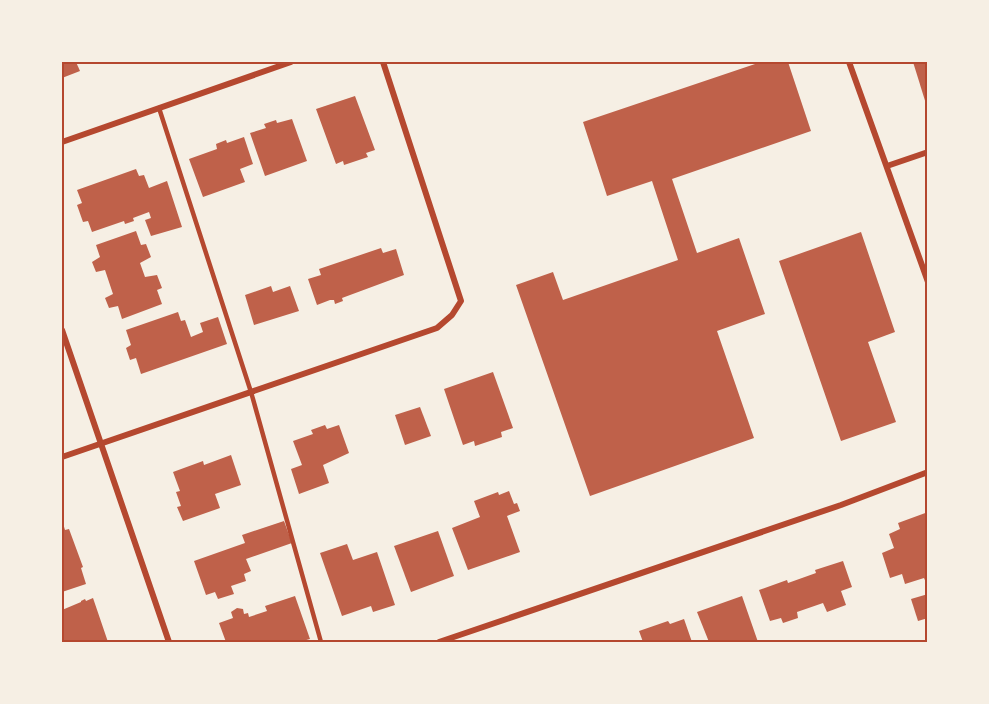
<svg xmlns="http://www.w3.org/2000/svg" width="989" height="704" viewBox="0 0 989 704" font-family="Montserrat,sans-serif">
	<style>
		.building { fill: #bf614a }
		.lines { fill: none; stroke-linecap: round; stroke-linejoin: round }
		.service { stroke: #b5482f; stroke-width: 4.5 }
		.minor { stroke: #b5482f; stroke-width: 6 }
		.neatline { fill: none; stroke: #b5482f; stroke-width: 2 }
	</style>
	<rect width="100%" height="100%" fill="#f6efe4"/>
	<!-- building -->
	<g class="building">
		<path d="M62,62H76L80,71L62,78Z"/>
		<path d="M761,62H788L811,131L672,179L697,253L739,238L765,314L717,331L754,438L590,496L516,285L553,272L563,300L678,260L652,181L607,196L583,122Z"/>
		<path d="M913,62H928V107H927Z"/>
		<path d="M355,96L375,150L366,153L368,157L344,165L343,161L336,164L316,109Z"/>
		<path d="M292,119L307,161L265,176L250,133L266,128L264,124L276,120L277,123Z"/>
		<path d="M244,137L253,164L240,169L245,182L203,197L189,159L217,149L216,144L226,140L227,143Z"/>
		<path d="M136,169L139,176L144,175L149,188L167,181L182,227L151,236L145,220L151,218L149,212L133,218L134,221L125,224L124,221L92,232L88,221L83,222L77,205L82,203L77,190Z"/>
		<path d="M136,231L141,245L146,244L151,257L140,263L145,277L157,275L162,288L157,290L162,304L122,319L118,306L109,308L105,298L113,294L105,270L96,272L92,262L100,257L96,245Z"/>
		<path d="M861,232L895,332L868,342L896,422L841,441L779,261Z"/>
		<path d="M381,248L383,253L396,249L404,275L342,298L343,301L335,304L334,300H330L317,305L308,279L321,275L319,269Z"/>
		<path d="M271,286L273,292L290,286L299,311L254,325L245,295Z"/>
		<path d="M178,312L181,321L185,320L191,337L203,332L200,323L218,317L227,344L141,374L136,358L130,360L126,348L131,345L126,330Z"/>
		<path d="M493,372L513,428L501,432L502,437L475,446L474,441L463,445L444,389Z"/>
		<path d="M420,407L431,436L405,445L395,415Z"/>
		<path d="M325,425L327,429L339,425L349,453L323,465L329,483L299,494L291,469L302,465L293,441L313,434L311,430Z"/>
		<path d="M231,455L241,485L215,494L220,508L183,521L177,507L181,506L176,492L180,491L173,472L203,461L204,465Z"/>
		<path d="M509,491L514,504L517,503L520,511L507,516L520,552L468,570L452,528L480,517L474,501L498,492L499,495Z"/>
		<path d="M928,512V587L924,578L905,584L902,574L890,578L882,553L894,548L889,534L900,529L898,523Z"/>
		<path d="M62,520L65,530L69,529L83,567L81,568L86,584L62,592Z"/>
		<path d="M284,521L292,543L246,559L251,571L244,574L246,581L231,586L234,594L218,599L215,592L206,595L194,561L245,543L242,535Z"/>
		<path d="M438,531L454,576L411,592L394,546Z"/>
		<path d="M347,544L353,560L377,552L395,605L373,612L371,606L342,616L320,553Z"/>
		<path d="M843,561L852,587L841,591L846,605L827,612L823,603L797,612L798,618L783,623L781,618L770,621L759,590L787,580L788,583L816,573L815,570Z"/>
		<path d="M928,594V618L918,621L911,599Z"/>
		<path d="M295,596L310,639L299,642H226L219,623L233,618L231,612L237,608L243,609L244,614L248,613L249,617L267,611L265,606Z"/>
		<path d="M742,596L758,642H709L697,612Z"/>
		<path d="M93,598L108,642H62V639L64,638L62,632V610L81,602V601L85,599L86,601Z"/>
		<path d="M684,619L692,642H643L639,631L668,621L670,624Z"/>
	</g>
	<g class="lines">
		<!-- service -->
		<path class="service" d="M159,108L251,392L321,642"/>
		<!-- minor -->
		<g class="minor">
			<path d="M849,62L928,282"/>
			<path d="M62,142L291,62"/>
			<path d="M887,166L928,152"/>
			<path d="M62,330L169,642"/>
			<path d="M62,457L437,328L452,315L461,301L383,62"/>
			<path d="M439,642L841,505L928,472"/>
		</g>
	</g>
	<!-- border -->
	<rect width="989" height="704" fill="none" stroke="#f6efe4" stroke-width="126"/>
	<rect x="63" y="63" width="863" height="578" class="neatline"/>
</svg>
